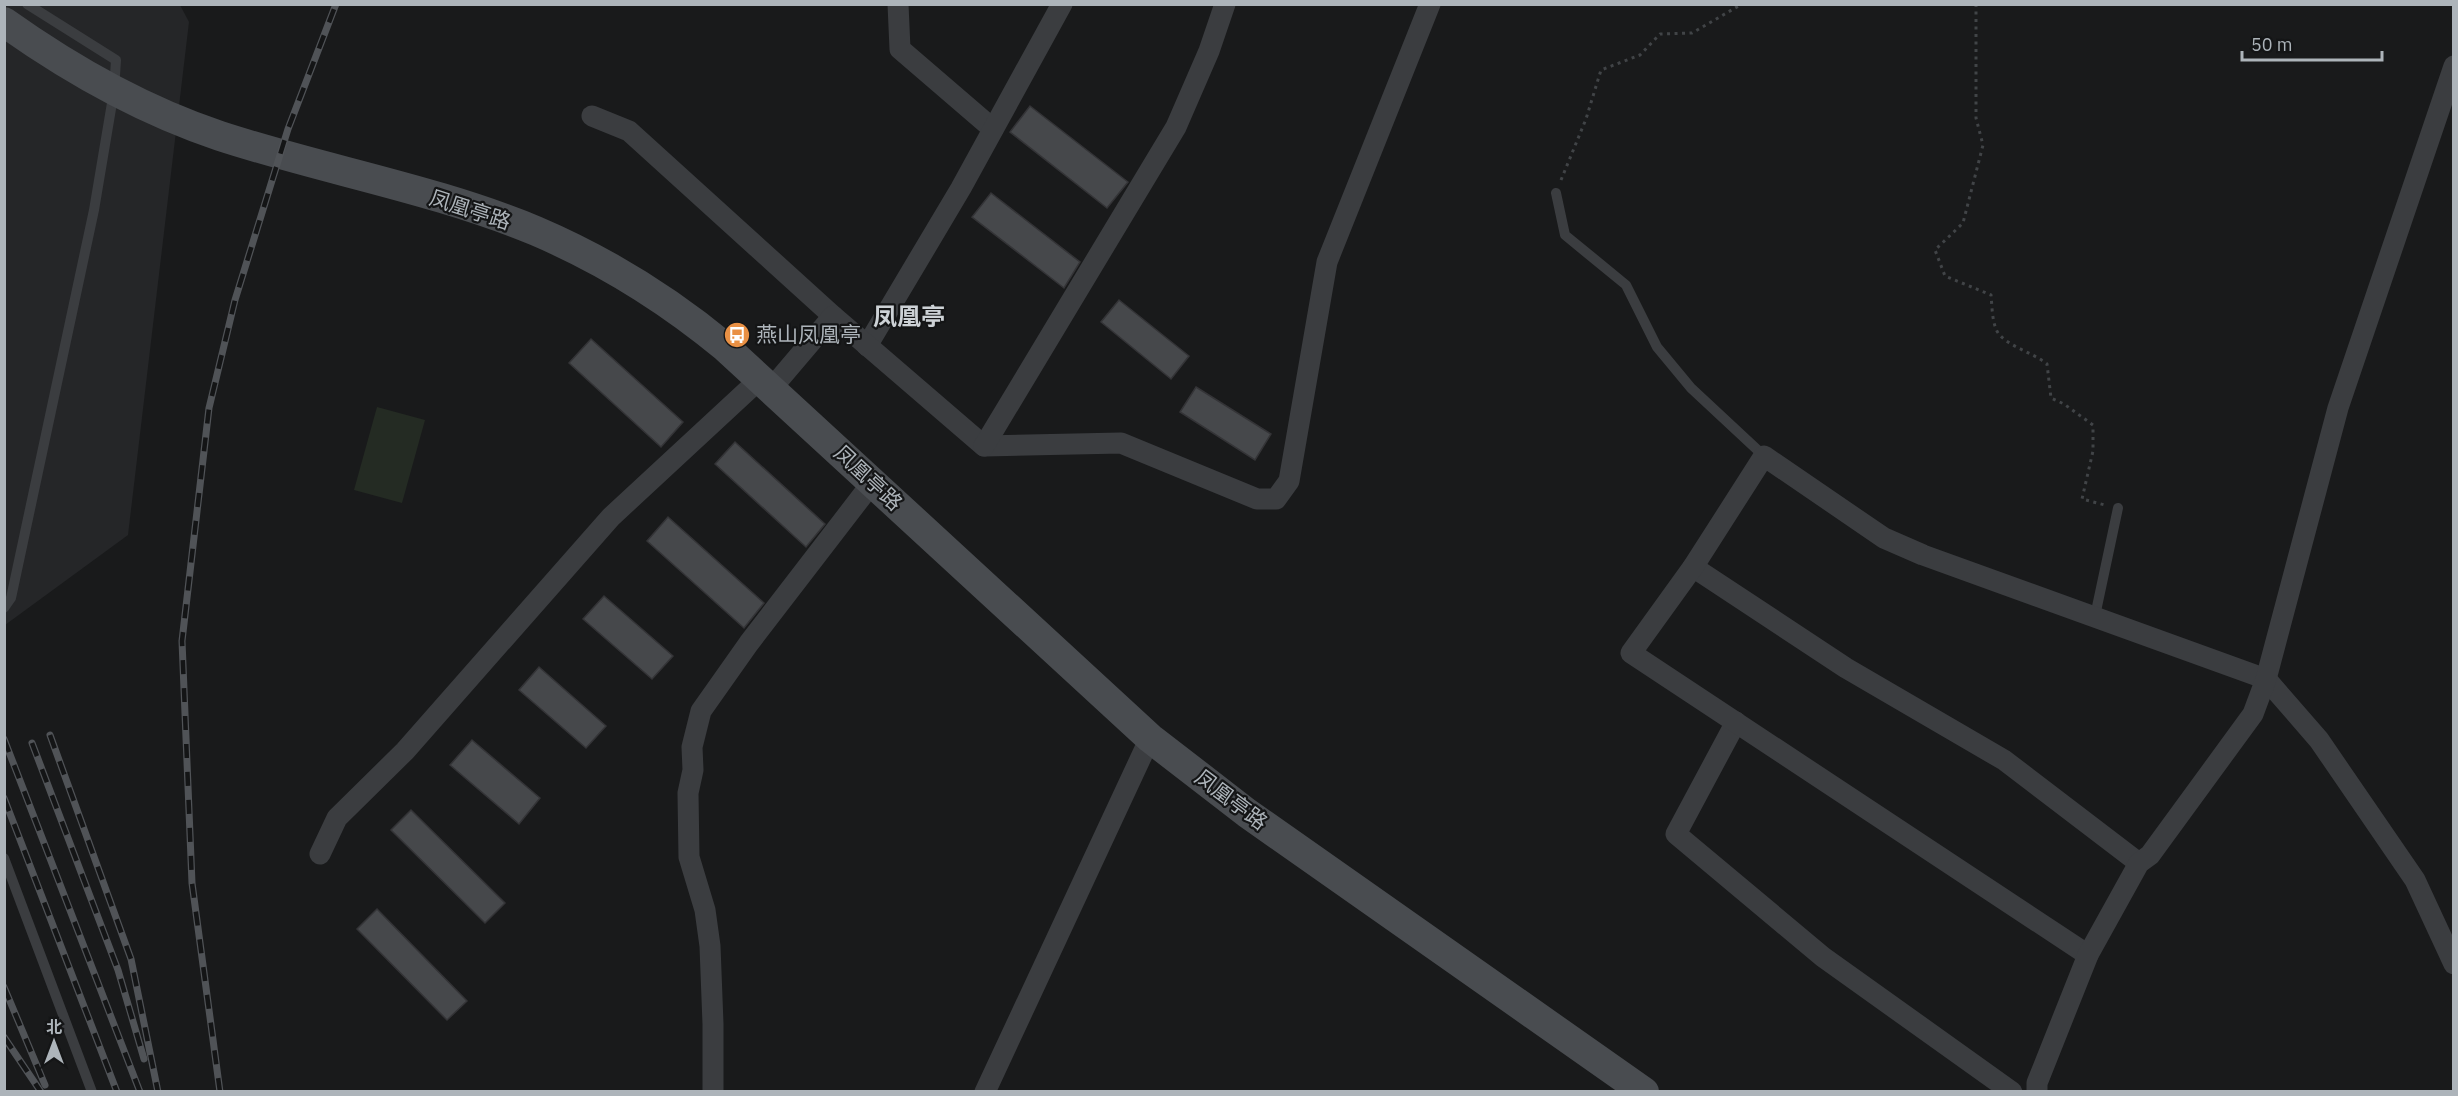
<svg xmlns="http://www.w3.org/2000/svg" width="2458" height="1096" viewBox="0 0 2458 1096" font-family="'IBM Plex Sans','Noto Sans SC',sans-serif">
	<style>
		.built { fill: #252628 }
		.green { fill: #242b23 }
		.building { fill: #46484b; stroke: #343437; stroke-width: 1.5 }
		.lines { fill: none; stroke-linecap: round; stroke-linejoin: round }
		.path { stroke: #414447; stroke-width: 3; stroke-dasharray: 3 4.5; stroke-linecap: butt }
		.lane { stroke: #3b3d40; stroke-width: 10 }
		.street { stroke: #3b3d40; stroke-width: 21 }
		.secondary { stroke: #494c50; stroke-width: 30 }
		.rail-casing { stroke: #505357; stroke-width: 7 }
		.rail { stroke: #141516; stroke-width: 4.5; stroke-dasharray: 14; stroke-linecap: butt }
		.labels { text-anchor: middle; stroke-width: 4.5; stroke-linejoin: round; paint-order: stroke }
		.street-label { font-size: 21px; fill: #adb4ba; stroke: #141516 }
		.poi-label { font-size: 21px; fill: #adb4ba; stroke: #141516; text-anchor: start }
		.quarter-label { font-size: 24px; font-weight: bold; fill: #cdd2d6; stroke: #141516 }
	</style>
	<rect width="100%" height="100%" fill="#191a1b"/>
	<!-- built -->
	<path class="built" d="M5,5H180L189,22L128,535L5,625Z"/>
	<!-- green -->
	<path class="green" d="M377,407L425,420L402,503L354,490Z"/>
	<!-- building -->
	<g class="building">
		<path d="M1030,106L1128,182L1107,208L1010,132Z"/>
		<path d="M991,193L1080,262L1064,288L972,217Z"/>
		<path d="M1119,300L1189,356L1171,379L1101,322Z"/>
		<path d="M591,339L683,422L661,447L569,363Z"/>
		<path d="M1196,387L1271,434L1255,460L1180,412Z"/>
		<path d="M735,442L825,524L806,547L715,464Z"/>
		<path d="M668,517L764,603L744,628L647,541Z"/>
		<path d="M604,596L673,656L652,679L583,619Z"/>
		<path d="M539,667L606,726L586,748L519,690Z"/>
		<path d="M472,740L540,798L519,824L450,765Z"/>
		<path d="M411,810L505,903L485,923L391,830Z"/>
		<path d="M377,909L467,1001L447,1020L357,929Z"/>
	</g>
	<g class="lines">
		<!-- path -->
		<g class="path">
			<path d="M1976,4V118L1983,145L1963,223L1935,250L1945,276L1991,295C1992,306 1992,319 1996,329C2002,345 2033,352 2047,364L2051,398L2064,404L2093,425V451L2082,499L2105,505"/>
			<path d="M1561,180L1586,119L1601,70L1640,55L1660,34L1692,33L1742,4"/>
		</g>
		<!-- lane -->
		<g class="lane">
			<path d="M1556,193L1565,235L1626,285L1657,347L1691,388L1764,456"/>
			<path d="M4,608L11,598L94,210L114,91L116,60L27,4"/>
			<path d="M2095,616L2118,508"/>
			<path d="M4,858L92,1092"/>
		</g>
		<!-- street -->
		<g class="street">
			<path d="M898,4L900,49L993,129"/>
			<path d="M592,116L629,131L833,316"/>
			<path d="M867,346L961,188L1062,4"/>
			<path d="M771,389L833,316L984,446L1121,443L1257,499H1276L1289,481L1327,262L1430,4"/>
			<path d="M984,446L1176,127L1209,51L1225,4"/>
			<path d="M1693,567L1846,668L2004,760L2139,863"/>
			<path d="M1736,722L1676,834L1823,957L2012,1092"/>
			<path d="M320,854L337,818L405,751L611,517L760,379"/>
			<path d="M2088,955L1631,653L1693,567L1764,456L1884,538L1923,555L2266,679L2319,740L2415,880L2454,964"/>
			<path d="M713,1092V1024L710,946L705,910L689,857L688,793L693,770L692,747L701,711L749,643L872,483"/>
			<path d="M985,1092L1150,738"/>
			<path d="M2037,1092V1083L2088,955L2139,863L2150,855L2253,714L2266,679L2338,408L2454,66"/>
		</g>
		<!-- secondary -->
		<path class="secondary" d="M4,22C70,69 142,110 220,136C324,170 435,189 536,231C604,260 668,300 725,347L1150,738L1247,813L1644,1092"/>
		<!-- rail casing -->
		<g class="rail-casing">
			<g id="rail">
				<path d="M50,735L131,959L158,1092"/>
				<path d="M4,739L140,1092"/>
				<path d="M32,743L118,970L144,1059"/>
				<path d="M4,798L117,1092"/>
				<path d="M4,987L45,1085"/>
				<path d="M4,1037L41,1092"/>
				<path d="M220,1092L192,883L182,641L209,408L235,300L288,129L336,4"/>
			</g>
		</g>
		<!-- rail -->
		<use href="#rail" class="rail"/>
	</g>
	<!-- icons -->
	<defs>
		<g id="bus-disc" transform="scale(1.35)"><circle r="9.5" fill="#e99044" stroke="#141516"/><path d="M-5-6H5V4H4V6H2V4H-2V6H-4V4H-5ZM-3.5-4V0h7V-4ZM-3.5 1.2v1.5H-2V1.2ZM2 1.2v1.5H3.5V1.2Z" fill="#fff"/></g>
	</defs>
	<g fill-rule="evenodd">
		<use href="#bus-disc" x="737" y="335"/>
	</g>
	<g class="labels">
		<!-- street labels -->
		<g class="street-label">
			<text transform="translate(470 210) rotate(18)" y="7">凤凰亭路</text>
			<text transform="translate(868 478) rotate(43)" y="7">凤凰亭路</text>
			<text transform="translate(1231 800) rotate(37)" y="7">凤凰亭路</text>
		</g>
		<!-- poi labels -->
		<g class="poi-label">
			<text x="756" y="342">燕山凤凰亭</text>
		</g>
		<!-- quarter labels -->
		<g class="quarter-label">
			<text x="909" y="325">凤凰亭</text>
		</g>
	</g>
	<!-- border -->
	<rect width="2458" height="1096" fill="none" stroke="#adb4ba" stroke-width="12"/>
	<!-- north arrow -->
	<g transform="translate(54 1042)" stroke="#141516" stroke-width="4.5" paint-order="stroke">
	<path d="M0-4.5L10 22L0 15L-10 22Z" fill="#adb4ba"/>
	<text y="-9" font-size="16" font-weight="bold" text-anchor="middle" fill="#adb4ba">北</text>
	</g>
	<!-- scale -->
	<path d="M2242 51v9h140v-9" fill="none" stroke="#adb4ba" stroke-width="3"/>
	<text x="2251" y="51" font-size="18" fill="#adb4ba" stroke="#141516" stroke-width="4.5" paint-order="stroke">50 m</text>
</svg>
